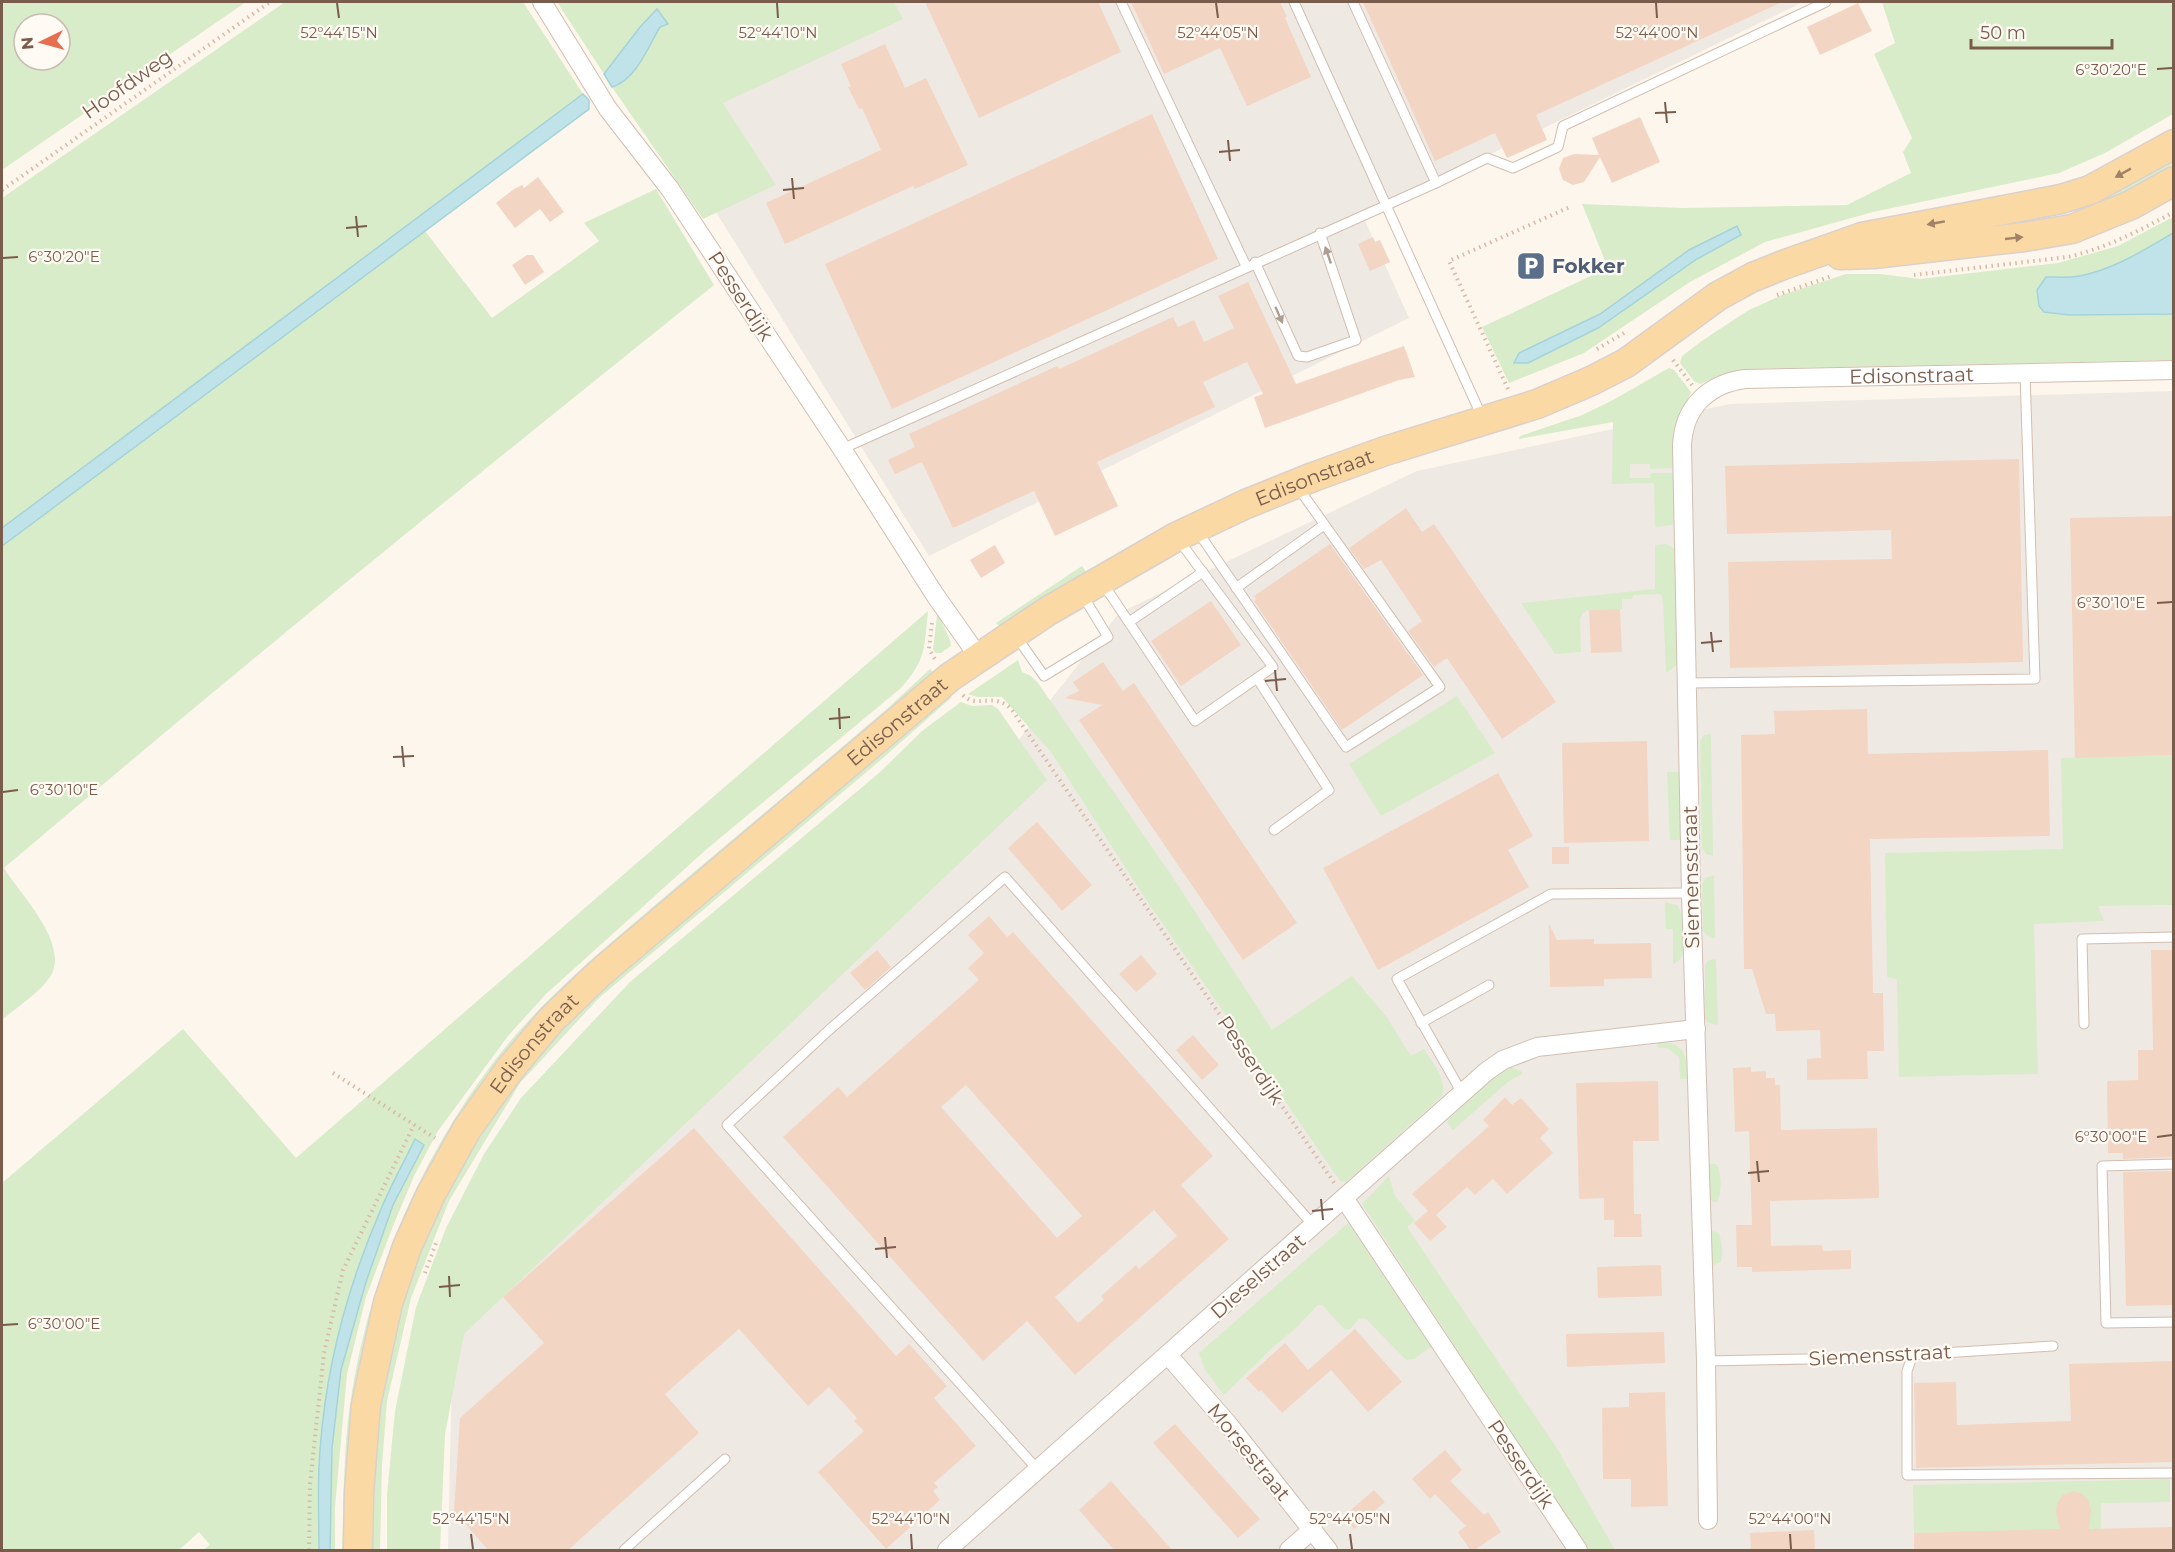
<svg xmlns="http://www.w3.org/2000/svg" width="2175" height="1552" viewBox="0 0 2175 1552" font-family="Montserrat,sans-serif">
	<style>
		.industrial { fill: #efe9e4 }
		.green { fill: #d8ecc9; fill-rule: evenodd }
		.water { fill: #bfe3e8; stroke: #a5d3da; stroke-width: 1.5 }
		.building { fill: #f3d5c3; fill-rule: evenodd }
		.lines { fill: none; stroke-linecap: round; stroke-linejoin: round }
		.lane-casing { stroke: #d1beb0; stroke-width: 11 }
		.street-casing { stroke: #d1beb0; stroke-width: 20 }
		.primary-casing { stroke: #dad1cd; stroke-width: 31 }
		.path { stroke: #d9b8a5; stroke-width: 4; stroke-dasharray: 1.5 4.5; stroke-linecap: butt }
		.lane { stroke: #fff; stroke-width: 9 }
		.street { stroke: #fff; stroke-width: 18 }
		.primary { stroke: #fbd9a5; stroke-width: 28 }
		.oneway { fill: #a18267 }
		.oneway2 { fill: #af9d94 }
		.ticks { fill: none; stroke: #7a5c4d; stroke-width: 2 }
		.labels { text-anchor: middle; stroke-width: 4.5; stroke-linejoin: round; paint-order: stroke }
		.street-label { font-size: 20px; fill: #7a5c4d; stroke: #fffaf3 }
		.service-label { font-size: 20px; font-weight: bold; fill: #4e5e75; stroke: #fffaf3; text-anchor: start }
		.ticks-label { font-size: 15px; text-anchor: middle; fill: #7a5c4d; stroke: #fffaf3; stroke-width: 4.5; stroke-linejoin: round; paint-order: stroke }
	</style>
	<rect width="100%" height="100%" fill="#fdf6ec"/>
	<!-- industrial -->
	<g class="industrial">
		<path d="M667,2H1803L1363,216L1409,318L929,556L716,212L776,185L657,9Z"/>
		<path d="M2173,391V1550H448L453,1324L961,813L1119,613L1417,471L1730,404Z"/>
	</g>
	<!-- green -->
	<g class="green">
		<path d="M2,2H246L2,170ZM24,24H60V60H24Z"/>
		<path d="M285,2H523L583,94L2,528V198Z"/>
		<path d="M557,2H894L903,19L723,103L776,185L703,219L612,87C636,80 648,47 660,27L667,24L657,9L640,27L604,74Z"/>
		<path d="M1882,2H2173V114L2105,153L2059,173L1873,212L1765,242L1690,282L1584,353L1509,383L1482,327L1608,268L1582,204L1682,208L1847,205L1911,173L1903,152L1912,138L1874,54L1895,43Z"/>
		<path d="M2173,152V164C2146,180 2120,196 2090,206C2056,218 2020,222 1984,226Z"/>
		<path d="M656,189L714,285C475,476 237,670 4,868C20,894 71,945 50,977C38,994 17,1007 2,1020V546L425,231L492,318L599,241L584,223Z"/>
		<path d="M2173,217V233C2144,250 2113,270 2079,276C2069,278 2057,277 2046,278L2069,315L2173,314V360L1747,369L1723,374L1700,384L1694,381L1680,363L1682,356L1703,340L1749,310L1782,295L1846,274H1880L1920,279L2058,263L2118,246Z"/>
		<path d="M1669,368L1674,370L1691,392L1676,426L1674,468L1650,469V464H1630V478H1650L1651,473H1674V519L1672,525L1655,527L1654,483L1612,484L1613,422L1519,439L1520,436L1582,415L1613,400Z"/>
		<path d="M1666,544L1675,549L1677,665L1666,673L1663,603L1661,594L1634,595L1632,599H1622V609L1589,610L1583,613L1580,619L1581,652L1555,654L1521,603L1655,589V545Z"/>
		<path d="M1082,566L1087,573L1000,627L996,623Z"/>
		<path d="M928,611C924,647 927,659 901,688L708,848L546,994L508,1036L438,1131L414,1176L393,1226L366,1297L347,1374L335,1507V1550H330L332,1448L341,1370L365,1284L393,1205L424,1145L415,1140L381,1208L348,1300L332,1363L320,1451L319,1550H203L210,1545L199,1532L179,1550H2V1183L183,1029L296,1158Z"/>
		<path d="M937,616H939L950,640L951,646L941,653H936L933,650Z"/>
		<path d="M1018,660L1022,672L1031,676L1038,683L1172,876L1272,1030L1352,976L1386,1016L1411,1056L1424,1049C1432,1062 1449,1082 1441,1097L1346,1182L1340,1181L1143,895L1051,752L1002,697H977L968,694Z"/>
		<path d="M930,669L934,673L689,884L422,1188L348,1550H342C344,1498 343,1444 352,1392C371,1272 422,1156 495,1060C546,994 612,942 675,888C746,828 818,768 889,707Z"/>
		<path d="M949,696L952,697L883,758L599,998L520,1083L449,1201L411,1298L387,1401L382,1465L380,1550H369L376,1409L394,1320L427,1227L481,1127L524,1068L592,993Z"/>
		<path d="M1457,696L1495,753L1381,816L1349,764Z"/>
		<path d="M961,702L972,706L992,705L998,709L1047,780L464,1334L445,1434L440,1550H387V1495L395,1411L416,1307L446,1228L484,1154L521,1098L630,982L879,773L922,731Z"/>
		<path d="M1711,734L1713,856L1706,854L1702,848L1700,741L1704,735Z"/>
		<path d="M2173,755V905L2098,906L2104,921L2034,924L2038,1074L1899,1077L1897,979L1887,977L1885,853L2063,849L2061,758Z"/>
		<path d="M1667,772H1680L1682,840H1670Z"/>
		<path d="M1714,875L1715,938L1706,935L1703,929L1702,885L1705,878Z"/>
		<path d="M1665,902L1677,905C1686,916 1690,960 1673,964V929H1666Z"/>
		<path d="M1716,959L1718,1024V1025L1709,1023L1705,1019V965L1709,960Z"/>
		<path d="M1657,1042C1685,1041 1687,1055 1687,1079H1680L1679,1057L1667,1048H1658Z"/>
		<path d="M1511,1067L1521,1071L1522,1074L1509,1081L1453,1130L1447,1122L1449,1119L1494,1078Z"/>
		<path d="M1711,1164H1716C1722,1172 1722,1193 1717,1202H1713L1710,1199L1708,1167Z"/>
		<path d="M1389,1176L1394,1194L1415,1221L1407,1227L1558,1450L1615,1550H1588L1362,1204Z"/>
		<path d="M1348,1223L1431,1347L1414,1359L1406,1360L1366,1319L1360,1318L1350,1329L1345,1330L1322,1305H1318L1295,1329L1274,1346L1224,1395L1205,1370L1199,1353Z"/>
		<path d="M1713,1231L1719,1233C1722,1242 1723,1253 1721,1262L1714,1265L1711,1262L1710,1235Z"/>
		<path d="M2170,1479V1502L2101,1503V1529L1914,1533L1913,1485Z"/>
	</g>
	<!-- water -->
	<g class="water">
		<path d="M657,9L668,24L660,27C648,47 636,80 612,87L604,74L640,27Z"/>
		<path d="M583,94L589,100V109L2,546V528Z"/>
		<path d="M1737,226L1741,235L1697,259L1598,328L1528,363H1514L1519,353L1600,314L1689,250Z"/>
		<path d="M2173,233V314L2069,315L2044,312L2039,306L2037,290L2046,277C2057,277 2069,278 2079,276C2113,270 2144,250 2173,233Z"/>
		<path d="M415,1139L424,1145L393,1205L366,1282L341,1370L332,1448L330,1550H319C319,1517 317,1483 320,1450C326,1367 348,1285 381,1209C391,1185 404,1162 415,1139Z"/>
	</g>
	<!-- building -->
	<g class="building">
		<path d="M925,2H1098L1121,52L979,118Z"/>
		<path d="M1131,2H1280L1287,17L1285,18L1311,77L1247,106L1220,48L1164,74Z"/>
		<path d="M1363,2H1782L1536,115L1547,140L1507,158L1495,133L1435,161Z"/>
		<path d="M1858,3L1872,31L1820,55L1807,27Z"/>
		<path d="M885,44L905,88L926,78L968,165L915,189L913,186L785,244L766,203L881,150L862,108L859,109L848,87L851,86L841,64Z"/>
		<path d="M1152,114L1218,259L892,409L825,264Z"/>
		<path d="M1640,117L1660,162L1612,183L1600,157L1584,182L1573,185L1563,180L1559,169L1563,158L1574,154L1599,155L1592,138Z"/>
		<path d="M538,177L564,212L550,222L540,209L515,228L496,203L514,189L522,185L524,188Z"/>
		<path d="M1373,237L1375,242L1380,240L1390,262L1370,271L1358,244Z"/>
		<path d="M527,255H533L544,272L525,285L512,265Z"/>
		<path d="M1248,282L1296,384L1404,346L1415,377L1399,380L1265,428L1254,397L1263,394L1247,362L1203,382L1215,407L1097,462L1118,506L1055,536L1034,491L953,528L922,462L895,474L888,460L915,447L909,434L1057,366L1059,369L1173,317L1178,327L1194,320L1204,342L1234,328L1218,296Z"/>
		<path d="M2019,459L2023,662L1730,668L1728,562L1892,559L1891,530L1727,534L1725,466Z"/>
		<path d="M1406,508L1422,532L1434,524L1556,702L1502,739L1447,658L1434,667L1408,631L1422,621L1381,560L1364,569L1349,548Z"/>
		<path d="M2174,516V755L2075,758L2070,518Z"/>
		<path d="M1330,544L1423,675L1342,730L1254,601L1256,599L1254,596Z"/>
		<path d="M995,545L1005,563L981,578L970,560Z"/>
		<path d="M1211,601L1241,645L1181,686L1151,641Z"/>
		<path d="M1620,609L1622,652L1591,653L1589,610Z"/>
		<path d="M1103,662L1123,691L1134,683L1297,923L1243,960L1079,720L1102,705L1065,698L1079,691L1073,682Z"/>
		<path d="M1867,709L1868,754L2048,750L2050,836L1870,839L1873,993H1883L1884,1051H1867L1868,1079L1807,1080V1059L1821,1058L1820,1030L1776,1031L1775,1014H1766L1752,969H1744L1741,735L1775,734L1774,711Z"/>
		<path d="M1647,741L1649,841L1564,843L1562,743Z"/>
		<path d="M1498,773L1533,836L1508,850L1529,887L1378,970L1323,868Z"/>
		<path d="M1037,822L1092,885L1062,911L1008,848Z"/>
		<rect x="1552" y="847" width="17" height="17"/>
		<path d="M989,916L1007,937L1013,932L1213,1156L1181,1185L1229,1239L1075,1375L1027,1321L983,1361L783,1137L838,1087L847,1097L979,980L968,968L984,953L968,935ZM966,1085L1082,1216L1057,1238L941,1107ZM1154,1210L1177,1236L1139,1269L1136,1265L1101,1296L1104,1300L1078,1323L1055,1297Z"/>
		<path d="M1549,924L1557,940L1594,939V944L1651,943L1652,978L1604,979V986L1550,987Z"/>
		<path d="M877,950L891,967L865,990L850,973Z"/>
		<path d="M2151,950H2174V1157L2123,1159V1153H2108L2107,1081L2138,1080V1050H2153Z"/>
		<path d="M1141,955L1157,974L1136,992L1119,974Z"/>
		<path d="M1193,1035L1219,1065L1202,1080L1176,1050Z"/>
		<path d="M1751,1067V1072L1766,1071V1078H1775V1085H1780L1781,1130L1877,1128L1879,1198L1770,1201L1771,1246L1822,1245L1823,1251L1851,1250V1269L1752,1272V1267H1737L1736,1225H1752L1749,1131L1735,1132L1733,1068Z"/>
		<path d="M1658,1081L1659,1141H1633L1634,1214H1641L1642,1237H1614V1220H1604V1198L1579,1199L1576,1083Z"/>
		<path d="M1505,1097L1512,1105L1521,1098L1549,1129L1540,1138L1553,1153L1507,1194L1493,1179L1475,1195L1467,1187L1436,1215L1447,1227L1430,1241L1414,1223L1428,1211L1412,1194L1489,1126L1483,1120Z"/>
		<path d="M694,1128L896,1356L909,1344L947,1386L934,1398L976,1446L934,1483L938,1487L933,1491L940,1500L886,1549L818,1472L864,1431L854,1421L857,1418L829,1387L808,1406L739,1329L665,1394L699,1433L567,1551H489L454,1511L460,1418L544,1343L503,1297Z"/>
		<path d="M2174,1171V1305L2126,1306L2123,1172Z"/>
		<path d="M1661,1265L1662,1296L1598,1298L1597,1267Z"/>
		<path d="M1355,1329L1402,1382L1368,1412L1331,1370L1282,1413L1261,1390L1259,1392L1246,1378L1285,1343L1308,1370Z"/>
		<path d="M1664,1332L1665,1363L1567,1367L1566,1334Z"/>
		<path d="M2174,1361V1462L1916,1468L1914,1383L1956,1382L1957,1425L2071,1421L2069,1364Z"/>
		<path d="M1665,1392L1668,1506L1631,1507V1479H1603L1602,1408L1629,1407V1393Z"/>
		<path d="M1175,1424L1260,1519L1238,1538L1153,1443Z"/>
		<path d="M1445,1450L1462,1470L1450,1481L1484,1515L1488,1512L1501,1532L1473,1551H1471L1458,1532L1466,1526L1435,1494L1430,1499L1412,1479Z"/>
		<path d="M1111,1481L1173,1551H1115L1079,1510Z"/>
		<path d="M1374,1490L1385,1502L1354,1529L1344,1516Z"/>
		<path d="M2073,1491L2082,1494L2088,1500L2091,1510L2089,1529L2174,1527V1551H1914V1533L2060,1529L2056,1513L2057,1503L2063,1495Z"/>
		<path d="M1814,1530L1815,1551H1751L1750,1533Z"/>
	</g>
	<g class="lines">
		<!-- lane casing -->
		<g class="lane-casing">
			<g id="lane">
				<path d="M1121,2L1246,266"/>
				<path d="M1294,2L1482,417"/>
				<path d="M1353,2L1436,183"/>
				<path d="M1255,262L1298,356L1307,357L1356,340L1320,233"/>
				<path d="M842,449L1436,183L1487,158L1513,168L1558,147L1563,126L1826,2"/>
				<path d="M1198,532L1346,747L1440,687L1297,486"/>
				<path d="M1101,584L1110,594L1195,721L1273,667L1178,539"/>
				<path d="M1236,588L1324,525"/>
				<path d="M1129,622L1203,572"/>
				<path d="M1016,636L1044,676L1108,637L1083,596"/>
				<path d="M1257,678L1329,790L1274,830"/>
				<path d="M1688,683L2035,679L2025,373"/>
				<path d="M1421,1023L1489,985"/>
				<path d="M2084,1024L2082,939L2174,937"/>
				<path d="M1462,1093L1397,979L1551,894L1691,893"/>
				<path d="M2174,1164L2102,1166L2106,1323L2174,1322"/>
				<path d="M1913,1354L1907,1371V1475L2174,1473"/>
				<path d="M1706,1361L1863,1358L2053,1346"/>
				<path d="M1038,1470L727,1125L829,1030L1005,877L1314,1226"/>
				<path d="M624,1550L725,1459"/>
			</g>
		</g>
		<!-- street casing -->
		<g class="street-casing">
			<g id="street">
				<path d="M542,2L608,109L670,189L842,449L935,595L978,656"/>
				<path d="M1344,1198L1578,1550"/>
				<path d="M1168,1355L1228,1424L1328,1550"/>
				<path id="s1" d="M1708,1520L1706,1361L1691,893L1682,445C1684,407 1708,384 1745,379L2174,370"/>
				<path d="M947,1550L1487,1071L1503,1060L1537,1047L1696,1029"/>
				<path d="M1289,1550L1313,1529"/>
			</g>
		</g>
		<!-- primary casing -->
		<g class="primary-casing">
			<g id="primary">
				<path d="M1840,255L1873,254L2024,237L2072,229L2131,205L2174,181"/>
				<path id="s2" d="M358,1550L359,1493L366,1405L388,1303L407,1247L431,1194L467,1129L510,1069L551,1020L600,973L950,677L1048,611L1176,537L1246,504L1313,477L1385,451L1537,404L1591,381L1626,363L1718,296L1753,277L1783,265L1862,237L2061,199L2090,190L2174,144"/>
			</g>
		</g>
		<!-- path -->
		<g class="path">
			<path d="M2,190L270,2"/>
			<path d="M1914,275L2068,257C2106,248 2139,231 2174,212"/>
			<path d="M1777,295L1832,276"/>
			<path d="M1597,349L1624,333"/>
			<path d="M1673,360L1692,385"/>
			<path d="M1508,389L1449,261L1572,206"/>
			<path d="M932,623L929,649L936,661"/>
			<path d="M963,695C977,710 994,690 1012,710L1335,1184"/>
			<path d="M333,1073L435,1138"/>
			<path d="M425,1273L436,1243"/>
			<path d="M309,1550L310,1484L324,1353L343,1270L414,1125"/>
		</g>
		<!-- lane -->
		<use href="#lane" class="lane"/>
		<!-- street -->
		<use href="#street" class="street"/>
		<!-- primary -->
		<use href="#primary" class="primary"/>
	</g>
	<!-- one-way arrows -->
	<defs><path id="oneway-solid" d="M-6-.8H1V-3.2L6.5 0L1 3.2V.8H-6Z" transform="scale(1.5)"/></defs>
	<g class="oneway">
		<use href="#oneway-solid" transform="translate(2123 173) rotate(151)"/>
		<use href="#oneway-solid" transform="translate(1936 223) rotate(170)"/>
		<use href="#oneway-solid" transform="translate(2014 238) rotate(-6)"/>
	</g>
	<g class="oneway2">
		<use href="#oneway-solid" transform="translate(1328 255) rotate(-109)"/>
		<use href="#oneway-solid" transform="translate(1279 315) rotate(66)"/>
	</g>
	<!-- ticks -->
	<path class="ticks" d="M337,3L339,18M777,3L778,18M1216,3L1218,18M1656,3L1657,18M2157,69L2172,68M1665,102L1667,123M1655,113L1676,112M1228,140L1230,161M1219,152L1240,150M792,178L794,199M783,190L804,188M356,216L358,237M346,228L367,226M3,258L18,257M2157,603L2172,602M1711,632L1713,652M1701,643L1722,641M1275,670L1277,691M1265,681L1286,679M839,708L840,729M829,719L850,717M402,746L404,767M393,757L414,756M3,792L18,790M2157,1137L2172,1135M1757,1161L1759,1182M1748,1173L1769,1171M1321,1199L1323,1220M1312,1211L1333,1209M885,1237L887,1258M875,1249L896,1247M449,1276L450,1297M439,1287L460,1285M3,1325L18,1324M471,1534L473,1549M911,1534L912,1549M1350,1534L1352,1549M1790,1534L1791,1549"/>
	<!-- icons -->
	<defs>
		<g id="parking-square" transform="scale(1.5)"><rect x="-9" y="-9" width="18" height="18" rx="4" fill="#5c6f8a" stroke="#fffaf3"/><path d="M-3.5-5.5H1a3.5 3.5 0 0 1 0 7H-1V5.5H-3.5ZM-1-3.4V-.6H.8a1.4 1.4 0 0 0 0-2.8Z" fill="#fff"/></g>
	</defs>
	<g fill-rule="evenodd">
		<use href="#parking-square" x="1531" y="266"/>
	</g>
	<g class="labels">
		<!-- street labels -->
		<g class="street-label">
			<text transform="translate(127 84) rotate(-35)" y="7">Hoofdweg</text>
			<text transform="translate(741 296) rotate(57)" y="7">Pesserdijk</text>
			<text dy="7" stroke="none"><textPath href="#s1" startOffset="1342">Edisonstraat</textPath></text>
			<text dy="7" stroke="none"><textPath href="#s2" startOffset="1522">Edisonstraat</textPath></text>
			<text dy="7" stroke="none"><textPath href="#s2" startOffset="1036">Edisonstraat</textPath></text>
			<text transform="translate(1691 877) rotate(-91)" y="7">Siemensstraat</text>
			<text dy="7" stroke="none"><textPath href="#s2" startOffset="550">Edisonstraat</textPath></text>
			<text transform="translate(1251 1060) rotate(56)" y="7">Pesserdijk</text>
			<text transform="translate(1258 1276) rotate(-41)" y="7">Dieselstraat</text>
			<text transform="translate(1880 1355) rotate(-3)" y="7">Siemensstraat</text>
			<text transform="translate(1249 1452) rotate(51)" y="7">Morsestraat</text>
			<text transform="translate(1521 1464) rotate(56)" y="7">Pesserdijk</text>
		</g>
		<!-- service labels -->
		<g class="service-label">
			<text x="1552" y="273">Fokker</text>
		</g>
	</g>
	<g class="ticks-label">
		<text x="339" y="38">52°44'15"N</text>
		<text x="778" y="38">52°44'10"N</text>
		<text x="1218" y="38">52°44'05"N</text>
		<text x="1657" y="38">52°44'00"N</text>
		<text x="2111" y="75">6°30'20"E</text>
		<text x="64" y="262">6°30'20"E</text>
		<text x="2111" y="608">6°30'10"E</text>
		<text x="64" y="795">6°30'10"E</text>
		<text x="2111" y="1142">6°30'00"E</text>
		<text x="64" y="1329">6°30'00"E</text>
		<text x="471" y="1524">52°44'15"N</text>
		<text x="911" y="1524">52°44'10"N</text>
		<text x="1350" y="1524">52°44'05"N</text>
		<text x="1790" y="1524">52°44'00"N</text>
	</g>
	<!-- border -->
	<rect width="2175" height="1552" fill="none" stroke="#7a5c4d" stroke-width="6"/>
	<!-- north arrow -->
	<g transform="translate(42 42) rotate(265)"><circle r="28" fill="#fffaf3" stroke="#cabbb1" stroke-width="1.5"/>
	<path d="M0-4.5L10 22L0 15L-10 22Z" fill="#e76f51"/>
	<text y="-9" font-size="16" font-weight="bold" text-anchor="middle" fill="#7a5c4d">N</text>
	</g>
	<!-- scale -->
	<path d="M1971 39v9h141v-9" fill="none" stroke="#7a5c4d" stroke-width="3"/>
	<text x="1980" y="39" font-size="18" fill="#7a5c4d" stroke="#fffaf3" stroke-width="4.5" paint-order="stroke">50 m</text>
</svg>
